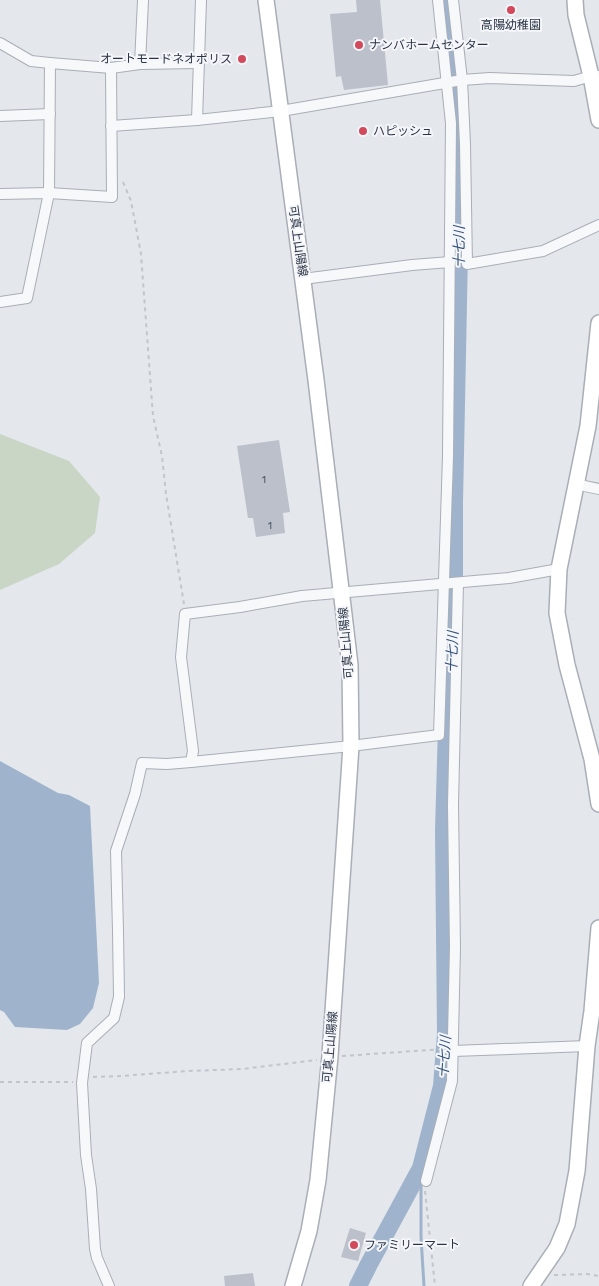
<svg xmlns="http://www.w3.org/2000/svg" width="599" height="1286" viewBox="0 0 599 1286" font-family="Rubik,'Noto Sans JP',sans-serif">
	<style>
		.green { fill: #c9d6c5 }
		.water { fill: #9fb4cc }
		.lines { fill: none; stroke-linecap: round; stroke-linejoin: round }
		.stream { stroke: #9fb4cc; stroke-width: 3 }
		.river { stroke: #9fb4cc; stroke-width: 18 }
		.building { fill: #bbc0ca }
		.street-casing { stroke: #a9aeb7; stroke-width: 12 }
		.secondary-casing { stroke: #a9aeb7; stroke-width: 18 }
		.path { stroke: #c2c5cb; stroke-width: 2; stroke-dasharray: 4 4; stroke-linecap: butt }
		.street { stroke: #f7f8fa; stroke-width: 10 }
		.secondary { stroke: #fff; stroke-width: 15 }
		.poi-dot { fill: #d1495b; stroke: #f4f6f9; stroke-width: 2 }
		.labels { text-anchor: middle; stroke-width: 4; stroke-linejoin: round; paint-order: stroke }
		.number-label { font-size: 10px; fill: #4f5766 }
		.poi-label { font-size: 12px; fill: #2b3445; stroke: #f4f6f9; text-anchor: start }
		.street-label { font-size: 12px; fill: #2b3445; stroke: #f4f6f9 }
		.water-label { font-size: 14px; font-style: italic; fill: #34527a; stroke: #f4f6f9 }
	</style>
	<rect width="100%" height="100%" fill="#e4e7ec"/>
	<!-- green -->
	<path class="green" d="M0,434L69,461L100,497L95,533L59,564L0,590Z"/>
	<!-- water -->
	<path class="water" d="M0,761L58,793L69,795L90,806L99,983L93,1008L80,1024L67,1030L15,1027L4,1012L0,1010Z"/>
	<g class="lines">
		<!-- stream -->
		<path class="stream" d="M421,1168V1237L424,1286"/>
		<!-- river -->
		<path class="river" d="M358,1286L369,1264L421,1168L442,1086L446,1034L444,831L448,690L454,598V503L459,254L457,133L453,75L444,0"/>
	</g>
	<!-- building -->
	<g class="building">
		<path d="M356,0H380L388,85L344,90L341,76L336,77L330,14L357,12Z"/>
		<path d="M279,440L290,512L283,513L285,533L256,537L253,518H248L237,446Z"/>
		<path d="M350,1228L366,1233L358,1261L341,1257Z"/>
		<path d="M253,1273L255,1286H225L224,1276Z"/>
	</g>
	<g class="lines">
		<!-- street casing -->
		<g class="street-casing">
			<g id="street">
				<path d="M453,0L462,80L465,144L467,264L543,251L599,225"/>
				<path d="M0,43L31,61L50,63L111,68L140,64L198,63"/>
				<path d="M140,64L143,0"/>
				<path d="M0,116L50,114"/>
				<path d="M197,120L201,0"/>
				<path d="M111,126L197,120L281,111L462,80L490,78L574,81L591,76H599"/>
				<path d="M0,194L49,193L112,197L111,68"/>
				<path d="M303,279L412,265L450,262"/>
				<path d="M0,302L27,298L49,193L50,63"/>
				<path d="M575,484L599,489"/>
				<path d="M191,762L193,751L181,657L185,614L240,607L302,596L509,578L559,569"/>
				<path d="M453,1051L587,1046"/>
				<path d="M426,1181L452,1081L455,947L453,805L458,583"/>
				<path d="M109,1286L97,1258L95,1249L91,1189L86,1155L82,1083L87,1043L114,1018L119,997L118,931L116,851L135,794L142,763L167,764L191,762L351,746L439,735L448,456L451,123L438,0"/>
			</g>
		</g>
		<!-- secondary casing -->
		<g class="secondary-casing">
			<g id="secondary">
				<path d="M266,0L316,380L350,665L351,746L330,1056L318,1180L309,1231L293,1286"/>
				<path d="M575,0L576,15L591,76L599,120"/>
				<path d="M599,323L588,426L559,569L557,613L567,665L592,759L599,804"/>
				<path d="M531,1286L557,1248L567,1224L577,1171L587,1046L592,1011L599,928"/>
			</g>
		</g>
		<!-- path -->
		<g class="path">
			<path d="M123,182L131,201L141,254L153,416L162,456L166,494L184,604"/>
			<path d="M342,1056L444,1049"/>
			<path d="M93,1077L121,1076L188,1071L242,1069L317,1060"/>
			<path d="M0,1082H73"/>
			<path d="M425,1191L435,1286"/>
			<path d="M554,1275L587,1274L599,1276"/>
		</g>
		<!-- street -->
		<use href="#street" class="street"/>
		<!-- secondary -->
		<use href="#secondary" class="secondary"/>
	</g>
	<!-- markers -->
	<g class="poi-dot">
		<circle cx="511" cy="10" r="5"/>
		<circle cx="359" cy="45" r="5"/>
		<circle cx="242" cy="59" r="5"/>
		<circle cx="363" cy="131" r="5"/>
		<circle cx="354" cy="1245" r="5"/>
	</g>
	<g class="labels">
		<!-- number labels -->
		<g class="number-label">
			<text x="264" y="483">1</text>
			<text x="270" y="529">1</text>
		</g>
		<!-- poi labels -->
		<g class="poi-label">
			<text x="511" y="29" text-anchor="middle">高陽幼稚園</text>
			<text x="369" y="49">ナンバホームセンター</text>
			<text x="232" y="63" text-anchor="end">オートモードネオポリス</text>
			<text x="373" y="135">ハピッシュ</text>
			<text x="364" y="1249">ファミリーマート</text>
		</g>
		<!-- street labels -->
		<g class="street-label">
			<text transform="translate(298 241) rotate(82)" y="4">可真上山陽線</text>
			<text transform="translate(346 643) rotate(-95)" y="4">可真上山陽線</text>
			<text transform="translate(330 1047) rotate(-85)" y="4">可真上山陽線</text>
		</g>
		<!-- water labels -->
		<g class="water-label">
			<text transform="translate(459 247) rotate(-90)" y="5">十七川</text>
			<text transform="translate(452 652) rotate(-88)" y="5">十七川</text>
			<text transform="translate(444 1057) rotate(-86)" y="5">十七川</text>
		</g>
	</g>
</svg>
